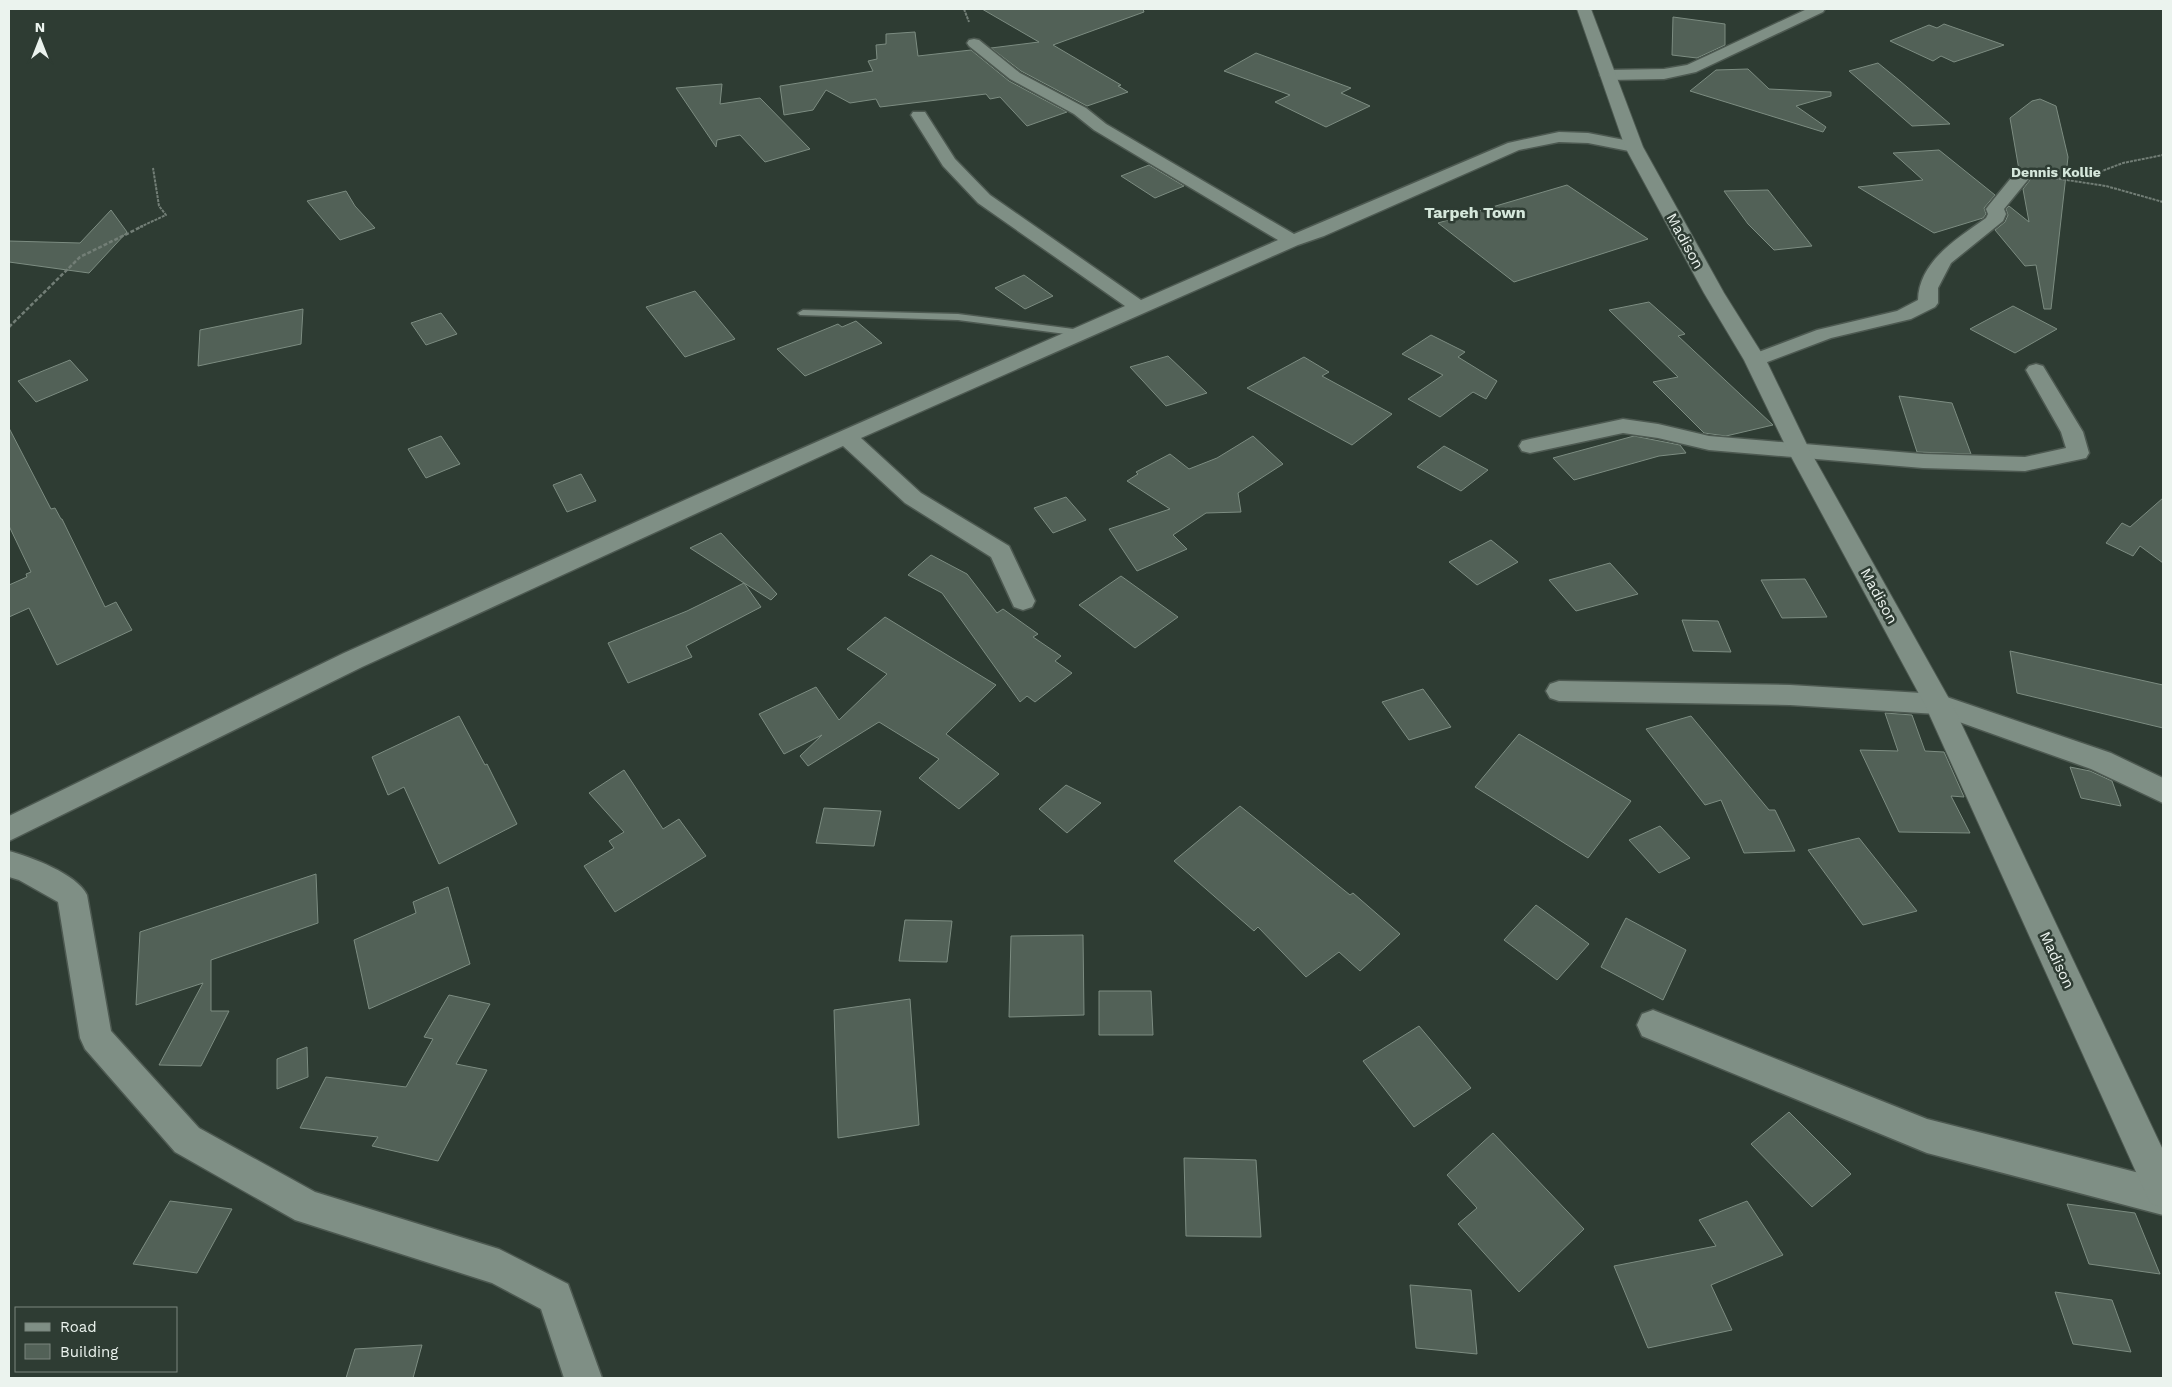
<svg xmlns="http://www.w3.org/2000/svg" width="2172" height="1387" viewBox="0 0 2172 1387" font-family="'Work Sans',sans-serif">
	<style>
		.building { fill: #526157; stroke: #7c8c81 }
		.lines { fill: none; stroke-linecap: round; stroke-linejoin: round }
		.lane-casing { stroke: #4d5951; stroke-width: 3 }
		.street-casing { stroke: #4d5951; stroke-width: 3 }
		.secondary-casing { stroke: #4d5951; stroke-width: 2 }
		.path-far1 { stroke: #727e76; stroke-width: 2; stroke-dasharray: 3 1; stroke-linecap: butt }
		.path { stroke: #727e76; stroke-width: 2.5; stroke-dasharray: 4 2; stroke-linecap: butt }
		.lane { fill: #7f8f85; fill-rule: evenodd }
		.street { fill: #7f8f85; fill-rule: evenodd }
		.secondary { fill: #7f8f85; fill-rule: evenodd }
		.labels { text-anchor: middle; stroke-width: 5; stroke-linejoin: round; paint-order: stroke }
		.far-neighbourhood-label { font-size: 14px; font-weight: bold; fill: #d5e7db; stroke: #2e3c33 }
		.street-label { font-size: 15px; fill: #ebf3ee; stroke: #2e3c33 }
		.far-district-label { font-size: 16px; font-weight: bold; fill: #d5e7db; stroke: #2e3c33 }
	</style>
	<rect width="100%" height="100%" fill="#2e3c33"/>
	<!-- building -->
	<g class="building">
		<path d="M982,9H1143L1144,12L1053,45L1121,85L1118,86L1128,92L1087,106L1021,71L991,48L1039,42Z"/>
		<path d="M1673,17L1725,24V45L1697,58L1672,55Z"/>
		<path d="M1944,24L2004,45L1954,62L1941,56L1933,61L1890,41L1929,25L1937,28Z"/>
		<path d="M915,32L918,56L971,50L1009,81L1067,112L1027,126L1000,97L990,99L986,94L880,107L876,99L850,103L826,90L813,110L784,115L780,86L873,71L868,61L877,59L876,45L886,44V34Z"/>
		<path d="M1256,53L1351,88L1341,93L1370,106L1326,127L1275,102L1290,95L1224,71Z"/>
		<path d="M1878,63L1900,81L1950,124L1912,126L1849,71Z"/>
		<path d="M1748,69L1769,89L1831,92V96L1796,106L1826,127L1823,132L1690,91L1716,70Z"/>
		<path d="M722,84L720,104L760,98L810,149L765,162L740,135L717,140L716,147L676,88Z"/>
		<path d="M2040,99L2056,106L2068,157L2051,309H2044L2036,265L2025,266L1995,230L2005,222L2008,215L2006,209L2009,206L2029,222L2023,189L2033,176L2028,170H2019L2010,118L2032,101Z"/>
		<path d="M1939,150L1995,195L1984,208L1986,214L1983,218L1934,233L1858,187L1923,180L1893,153Z"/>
		<path d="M1149,165L1184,186L1155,198L1121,176Z"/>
		<path d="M1567,185L1648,239L1514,282L1438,223Z"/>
		<path d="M1768,190L1812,246L1774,250L1748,224L1724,191Z"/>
		<path d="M346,191L355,206L375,228L340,240L307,201Z"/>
		<path d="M111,210L127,232L89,273L9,262V241L80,243Z"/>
		<path d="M1024,275L1053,296L1025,309L995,288Z"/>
		<path d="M695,291L735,339L685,357L646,307Z"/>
		<path d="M1649,302L1685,334L1678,336L1773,425L1726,436L1704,433L1653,382L1678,377L1609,310Z"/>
		<path d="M2013,306L2057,329L2015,353L1970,329Z"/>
		<path d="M303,309L301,344L198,366L200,330Z"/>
		<path d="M441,313L457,334L426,345L411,323Z"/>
		<path d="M856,321L882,343L805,376L777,349L838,324L842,327Z"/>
		<path d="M1431,335L1465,352L1458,357L1497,381L1486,399L1473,392L1440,417L1408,399L1443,375L1402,354Z"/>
		<path d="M1168,356L1207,393L1166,406L1130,367Z"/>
		<path d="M1304,357L1329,372L1322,376L1392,414L1352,445L1247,388Z"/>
		<path d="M70,360L88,380L36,402L18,381Z"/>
		<path d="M1899,396L1952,403L1971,454L1917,452Z"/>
		<path d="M9,428L51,509L55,508L61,519H62L105,607L116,602L132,630L57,665L29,608L9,617V585L27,577L26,574L31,572L9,526Z"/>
		<path d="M441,436L460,464L426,478L408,449Z"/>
		<path d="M1253,436L1283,464L1238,493L1241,512L1206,513L1173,535L1187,549L1137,571L1109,529L1170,509L1127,481L1138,474L1136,472L1170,454L1189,469L1217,458Z"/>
		<path d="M1634,436L1680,445L1686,453L1659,456L1574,480L1553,458Z"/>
		<path d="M1444,446L1488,470L1461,491L1417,467Z"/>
		<path d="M581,474L596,501L567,512L553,485Z"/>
		<path d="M1066,497L1086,520L1053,533L1034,508Z"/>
		<path d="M2163,498V563L2140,546L2133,556L2106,543L2122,523L2130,527Z"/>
		<path d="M721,533L777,594L771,600L744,583L761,607L686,646L692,657L628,683L608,643L687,611L744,583L690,548Z"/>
		<path d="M1491,540L1518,562L1477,585L1449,562Z"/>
		<path d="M931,555L967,574L997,613L1003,609L1038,634L1033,637L1061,656L1055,661L1072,673L1035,702L1027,696L1020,702L942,593L908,575Z"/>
		<path d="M1610,563L1638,594L1576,611L1549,580Z"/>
		<path d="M1121,576L1178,617L1135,648L1079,605Z"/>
		<path d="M1805,579L1827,617L1782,618L1761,580Z"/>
		<path d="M885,617L996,685L946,734L999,774L959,809L919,778L939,759L879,722L808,766L800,756L822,735L784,754L759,714L816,687L839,720L887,674L847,649Z"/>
		<path d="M1682,620L1718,621L1731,652L1693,651Z"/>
		<path d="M2010,651L2163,685V728L2017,693Z"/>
		<path d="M1423,689L1451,727L1409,740L1382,702Z"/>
		<path d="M1885,713L1912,715L1925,751L1944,752L1964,797L1951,796L1970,833L1899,832L1860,750L1898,751Z"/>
		<path d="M459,716L485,765L487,764L517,824L439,864L404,787L388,795L372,757Z"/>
		<path d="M1691,716L1769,810H1775L1795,851L1744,853L1721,800L1705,805L1646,729Z"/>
		<path d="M1519,734L1631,801L1588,858L1475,787Z"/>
		<path d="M2070,767L2090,771L2112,781L2121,806L2081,798Z"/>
		<path d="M624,770L663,829L679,819L706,856L615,912L584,866L614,848L609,841L624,832L589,793Z"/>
		<path d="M1066,785L1101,803L1067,833L1039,809Z"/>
		<path d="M1240,806L1350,895L1353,893L1400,934L1360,971L1339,952L1306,977L1258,927L1254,931L1174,861Z"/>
		<path d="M824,808L881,811L874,846L816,843Z"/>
		<path d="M1660,826L1690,858L1659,873L1629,840Z"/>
		<path d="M1859,838L1917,911L1863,925L1808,850Z"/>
		<path d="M316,874L318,923L211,960V1011H229L201,1066L159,1065L203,983L136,1005L140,932Z"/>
		<path d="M448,887L470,964L369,1009L354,940L416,913L413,902Z"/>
		<path d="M1536,905L1589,944L1557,980L1504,940Z"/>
		<path d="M1626,918L1686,950L1663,1000L1601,967Z"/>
		<path d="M905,920L952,921L947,962L899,961Z"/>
		<path d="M1083,935L1084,1015L1009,1017L1011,936Z"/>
		<path d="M1099,991H1151L1153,1035H1099Z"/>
		<path d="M449,995L490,1004L456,1064L487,1070L438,1161L372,1146L378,1137L300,1128L326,1077L406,1087L433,1039L424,1037Z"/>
		<path d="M910,999L919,1125L838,1138L834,1010Z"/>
		<path d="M1419,1026L1471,1088L1414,1127L1363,1061Z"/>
		<path d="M307,1047L308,1077L277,1089V1059Z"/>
		<path d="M1789,1112L1851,1174L1812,1207L1751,1144Z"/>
		<path d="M1493,1133L1584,1229L1519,1292L1458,1224L1477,1208L1447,1175Z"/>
		<path d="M1184,1158L1256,1160L1261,1237L1186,1236Z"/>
		<path d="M170,1201L232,1209L197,1273L133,1264Z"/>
		<path d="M1747,1201L1783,1255L1711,1285L1732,1330L1648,1348L1614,1266L1716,1246L1699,1220Z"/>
		<path d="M2067,1204L2135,1213L2160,1274L2089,1264Z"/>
		<path d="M1410,1285L1471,1290L1477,1354L1416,1348Z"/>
		<path d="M2055,1292L2112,1300L2131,1352L2073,1344Z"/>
		<path d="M422,1345L413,1378H346L355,1349Z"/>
	</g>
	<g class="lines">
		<!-- lane casing -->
		<g class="lane-casing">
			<path id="lane" d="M803,310L958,314L1081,330L1086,333L1081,336L958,320L800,315L798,313Z"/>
		</g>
		<!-- street casing -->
		<g class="street-casing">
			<g id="street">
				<path d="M1807,9H1825L1823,12L1696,72L1664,79L1608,80L1603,78L1600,75L1603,72L1608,70L1664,69L1687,65Z"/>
				<path d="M974,39L979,40L1020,73L1086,108L1106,124L1294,234L1508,143L1559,132L1588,133L1640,143L1642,147L1640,151L1634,152L1588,143L1559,142L1519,150L1324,236L1298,245L861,438L921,493L1009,546L1035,601L1032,607L1023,610L1014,607L991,557L905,503L843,446L362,667L9,841V816L344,653L696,495L1125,306L978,203L943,166L911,115L913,112H925L955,159L990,195L1141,300L1278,240L1094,130L1074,114L1010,79L969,46L967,43L969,40Z"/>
				<path d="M2022,171L2028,172L2031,176L2004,209L2006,214L2003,221L1951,263L1938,288V303L1935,307L1911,319L1831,338L1762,364L1755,366L1748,364L1745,360L1748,356L1817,330L1897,311L1918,300C1919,261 1958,238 1986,218L1988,214L1986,209L1989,205L2016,172Z"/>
				<path d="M2036,364L2043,366L2083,432L2089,453L2086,458L2025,471L1923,468L1709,450L1658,438L1623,433L1530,453L1522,451L1519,446L1522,441L1530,439L1623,419L1658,424L1709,436L1923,454L2025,457L2066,448L2061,432L2026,370L2029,366Z"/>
				<path d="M1559,681L1790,685L1938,694L2111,753L2163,778V803L2091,769L1937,714L1790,705L1559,701L1550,698L1546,691L1550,684Z"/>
				<path d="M9,851C31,857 77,874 87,895L111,1031L199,1128L315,1192L499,1249L568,1284L602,1378H564L541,1309L492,1283L295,1220L175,1152L85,1049L80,1038L58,902L19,880L9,877Z"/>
				<path d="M1653,1010L1927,1119L2163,1179V1215L1927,1153L1642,1036L1637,1025L1642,1014Z"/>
			</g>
		</g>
		<!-- secondary casing -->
		<g class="secondary-casing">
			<path id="secondary" d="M1577,9H1591L1643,147L1724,293L1766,360L1809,449L1952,704L2163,1150V1208L2150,1203L1925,705L1787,449L1744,360L1704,293L1625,147Z"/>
		</g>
		<!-- path-far1 -->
		<g class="path-far1">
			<path d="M964,9L969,22"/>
			<path d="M2047,177L2106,186L2163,202"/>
			<path d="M2081,179L2123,163L2163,155"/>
			<path d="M140,227L166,215L159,206L153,168"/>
		</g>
		<!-- path -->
		<path class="path" d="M9,327L80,257L143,226"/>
		<!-- lane -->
		<use href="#lane" class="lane"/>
		<!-- street -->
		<use href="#street" class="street"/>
		<!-- secondary -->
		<use href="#secondary" class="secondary"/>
	</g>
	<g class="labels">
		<!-- far-neighbourhood labels -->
		<g class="far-neighbourhood-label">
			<text x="2056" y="177">Dennis Kollie</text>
		</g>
		<!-- street labels -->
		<g class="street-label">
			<text transform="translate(1685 241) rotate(61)" y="5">Madison</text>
			<text transform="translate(1879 596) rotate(61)" y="5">Madison</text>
			<text transform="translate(2057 960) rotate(65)" y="5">Madison</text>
		</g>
		<!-- far-district labels -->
		<g class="far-district-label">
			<text x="1475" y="218">Tarpeh Town</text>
		</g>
	</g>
	<!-- border -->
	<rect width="2172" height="1387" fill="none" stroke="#ebf3ee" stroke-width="20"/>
	<!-- legend -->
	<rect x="15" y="1307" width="162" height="65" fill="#2e3c33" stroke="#7a857e"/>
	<rect x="25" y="1323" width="25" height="8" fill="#7f8f85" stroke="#7a857e"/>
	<text x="60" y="1332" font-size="15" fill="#ebf3ee">Road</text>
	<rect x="25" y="1344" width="25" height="15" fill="#526157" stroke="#7a857e"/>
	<text x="60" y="1357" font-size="15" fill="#ebf3ee">Building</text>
	<!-- north arrow -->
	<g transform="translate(40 40)" stroke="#2e3c33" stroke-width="4" paint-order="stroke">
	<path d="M0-4L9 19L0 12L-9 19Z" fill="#ebf3ee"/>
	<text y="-8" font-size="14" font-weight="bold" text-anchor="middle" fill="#ebf3ee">N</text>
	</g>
</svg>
